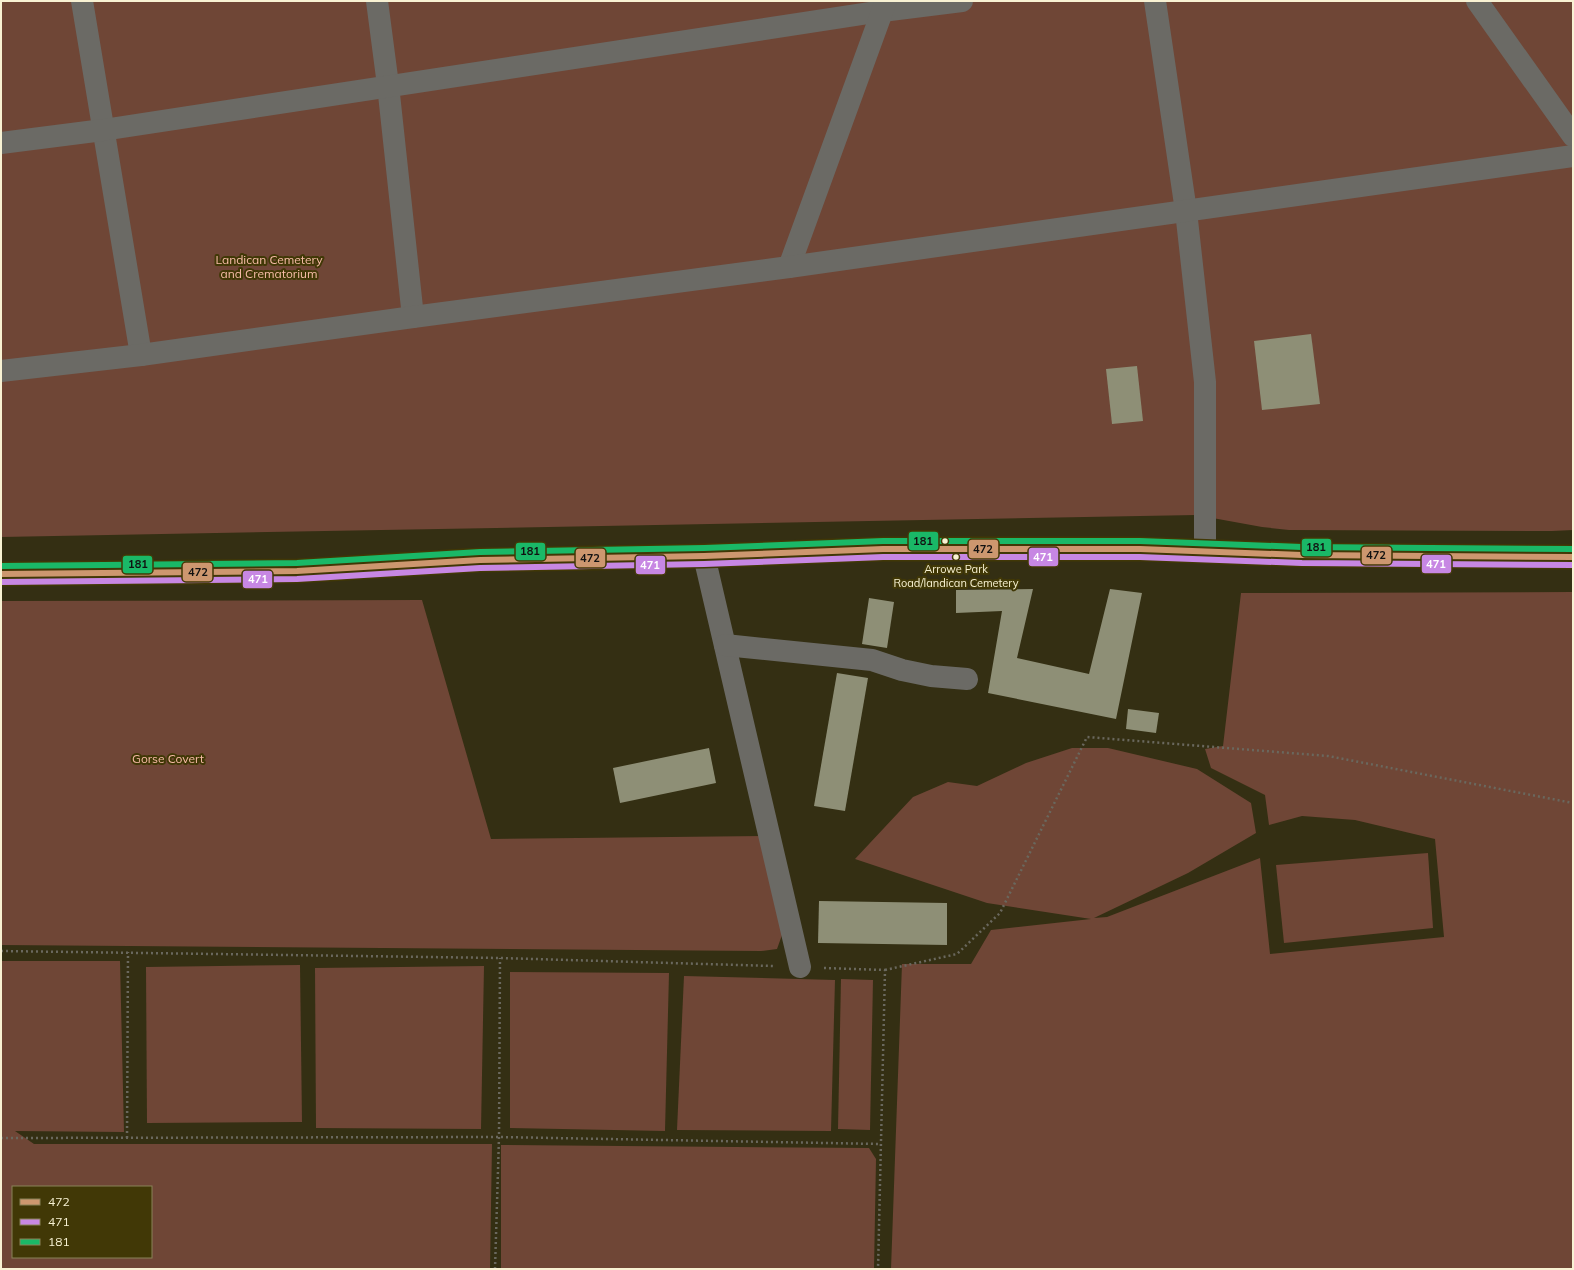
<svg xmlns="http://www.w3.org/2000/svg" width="1574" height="1270" viewBox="0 0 1574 1270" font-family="Mulish,sans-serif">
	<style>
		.green { fill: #6f4636; fill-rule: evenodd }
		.building { fill: #8e8f76 }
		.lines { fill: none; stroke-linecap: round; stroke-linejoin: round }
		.path { stroke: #6a685e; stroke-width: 2.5; stroke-dasharray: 2 3; stroke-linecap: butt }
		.minor { stroke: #6b6a65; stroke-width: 22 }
		.major { stroke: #6b685e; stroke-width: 22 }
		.bus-1-casing { stroke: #413806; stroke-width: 9 }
		.bus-2-casing { stroke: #413806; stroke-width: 9 }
		.bus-3-casing { stroke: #413806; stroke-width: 9 }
		.bus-1 { stroke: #cd976f; stroke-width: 6 }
		.bus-2 { stroke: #c787e3; stroke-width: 6 }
		.bus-3 { stroke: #1ab867; stroke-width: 6 }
		.bus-dot { fill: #f8f2d3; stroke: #413806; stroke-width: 1.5 }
		.labels { text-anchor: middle; stroke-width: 4; stroke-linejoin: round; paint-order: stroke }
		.bus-label { font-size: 11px; fill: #f8f2d3; stroke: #413806 }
		.park-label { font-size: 12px; fill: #f8bca8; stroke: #413806 }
		.line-badge { stroke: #413806; stroke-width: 1.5 }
		.badge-label { font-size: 11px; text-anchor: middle; font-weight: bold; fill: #fff }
		.pale-badge-label { font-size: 11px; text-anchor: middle; font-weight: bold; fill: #111 }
	</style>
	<rect width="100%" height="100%" fill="#342f13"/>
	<!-- green -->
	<g class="green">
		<path d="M1,1H1573V530L1552,531L1289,530L1262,527L1196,515L1,537Z"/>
		<path d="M1573,592V1269H891L902,964H971L991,930L1091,919L987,903L855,859L913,797L948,782L977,786L1026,763L1072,748H1108L1197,769L1251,803L1256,833L1188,873L1094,918L1107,917L1260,858L1270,954L1444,937L1435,839L1355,820L1302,816L1269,825L1265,795L1211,768L1205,749L1223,746L1241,593Z"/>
		<path d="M422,600L491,839L763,836L782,935L777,949L761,951L1,945V601Z"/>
		<path d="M1428,853L1433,928L1284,943L1276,865Z"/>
		<path d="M1,961H120L124,1132L15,1131L34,1144H492L490,1269H1ZM13,1187H151V1257H13Z"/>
		<path d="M300,965L302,1122L147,1123L146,967Z"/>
		<path d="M484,966L481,1129L316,1128L315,968Z"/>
		<path d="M510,972L669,973L665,1131L510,1128Z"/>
		<path d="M684,976L835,980L831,1131L677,1130Z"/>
		<path d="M841,979L873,980L870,1130L838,1129Z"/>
		<path d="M501,1145L869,1148L876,1159L874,1269H501Z"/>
	</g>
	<!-- building -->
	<g class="building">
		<path d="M1311,334L1320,404L1262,410L1254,341Z"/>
		<path d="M1137,366L1143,421L1112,424L1106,369Z"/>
		<path d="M1033,589L1017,658L1089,674L1110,589L1142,593L1116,719L988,693L1002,611L956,613V590Z"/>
		<path d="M869,598L894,602L887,648L862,644Z"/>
		<path d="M837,673L868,678L845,811L814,806Z"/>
		<path d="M1128,709L1159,713L1156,733L1126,729Z"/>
		<path d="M709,748L716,783L620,803L613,768Z"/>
		<path d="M819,901L947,903V945L818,943Z"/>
	</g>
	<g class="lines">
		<!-- path -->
		<g class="path">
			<path d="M1,951L500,958L773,966"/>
			<path d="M824,968L885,970L878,1269"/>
			<path d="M885,970L957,954L1000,913L1087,737L1328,756L1573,803"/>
			<path d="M1,1138L499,1137L881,1144"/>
			<path d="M127,1138L128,952"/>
			<path d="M495,1269L499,1137L500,958"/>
		</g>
		<!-- minor -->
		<g class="minor">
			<path d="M82,1L141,355"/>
			<path d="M377,1L388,85L413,317"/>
			<path d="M1155,1L1186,211L1205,382V552"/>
			<path d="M1477,1L1573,136"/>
			<path d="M1,143L103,130L882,11L962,1"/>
			<path d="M789,267L886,1"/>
			<path d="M1,371L141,355L413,317L789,267L1573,156"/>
			<path d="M704,556L800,967"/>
			<path d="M725,645L872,660L902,670L931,676L967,679"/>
		</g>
		<!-- major -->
		<path class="major" d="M1,574L297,571L480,560L704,556L883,549H1140L1302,555L1573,557"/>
		<!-- bus-1 casing -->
		<g class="bus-1-casing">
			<path id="bus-1" d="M1,574L297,571L480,560L704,556L883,549H1140L1302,555L1573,557"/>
		</g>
		<!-- bus-2 casing -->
		<g class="bus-2-casing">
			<path id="bus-2" d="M1,582L297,579L480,568L704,564L883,557H1140L1302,563L1573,565"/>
		</g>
		<!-- bus-3 casing -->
		<g class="bus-3-casing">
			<path id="bus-3" d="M1,566L297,563L480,552L704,548L883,541H1140L1302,547L1573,549"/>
		</g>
		<!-- bus-1 -->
		<use href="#bus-1" class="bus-1"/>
		<!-- bus-2 -->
		<use href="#bus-2" class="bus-2"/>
		<!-- bus-3 -->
		<use href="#bus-3" class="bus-3"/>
	</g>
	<!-- markers -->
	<g class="bus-dot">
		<circle cx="945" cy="541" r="3.5"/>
		<circle cx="956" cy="557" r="3.5"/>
	</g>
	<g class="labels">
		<!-- bus labels -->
		<g class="bus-label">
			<text x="956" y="573">Arrowe Park<tspan x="956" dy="14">Road/landican Cemetery</tspan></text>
		</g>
		<!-- park labels -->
		<g class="park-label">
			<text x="269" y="264">Landican Cemetery<tspan x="269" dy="14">and Crematorium</tspan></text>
			<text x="168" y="763">Gorse Covert</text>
		</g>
	</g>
	<g class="line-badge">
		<rect x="908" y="531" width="31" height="20" rx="4" fill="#1ab867"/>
		<rect x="1301" y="538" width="31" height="19" rx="4" fill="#1ab867"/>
		<rect x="968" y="539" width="31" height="20" rx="4" fill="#cd976f"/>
		<rect x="515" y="542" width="31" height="19" rx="4" fill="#1ab867"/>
		<rect x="1361" y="546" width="31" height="19" rx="4" fill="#cd976f"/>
		<rect x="1028" y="547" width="31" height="20" rx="4" fill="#c787e3"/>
		<rect x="575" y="548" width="31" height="20" rx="4" fill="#cd976f"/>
		<rect x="1421" y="554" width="31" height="20" rx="4" fill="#c787e3"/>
		<rect x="122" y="555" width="31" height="19" rx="4" fill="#1ab867"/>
		<rect x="635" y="555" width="31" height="20" rx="4" fill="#c787e3"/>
		<rect x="182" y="562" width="31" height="20" rx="4" fill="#cd976f"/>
		<rect x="242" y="570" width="31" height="19" rx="4" fill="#c787e3"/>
	</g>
	<g class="badge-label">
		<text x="1043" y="561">471</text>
		<text x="1436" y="568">471</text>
		<text x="650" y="569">471</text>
		<text x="258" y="583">471</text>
	</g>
	<g class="pale-badge-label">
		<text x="923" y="545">181</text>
		<text x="1316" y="551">181</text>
		<text x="983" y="553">472</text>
		<text x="530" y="555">181</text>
		<text x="1376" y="559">472</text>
		<text x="590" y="562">472</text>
		<text x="138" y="568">181</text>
		<text x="198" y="576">472</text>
	</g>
	<!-- border -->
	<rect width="1574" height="1270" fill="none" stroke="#f8f2d3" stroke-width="4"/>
	<!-- legend -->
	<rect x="12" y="1186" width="140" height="72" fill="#413806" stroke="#8a8258"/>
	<rect x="20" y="1199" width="20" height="6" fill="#cd976f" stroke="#8a8258"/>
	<text x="48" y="1206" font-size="12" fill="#f8f2d3">472</text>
	<rect x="20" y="1219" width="20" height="6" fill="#c787e3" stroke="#8a8258"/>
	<text x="48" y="1226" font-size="12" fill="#f8f2d3">471</text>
	<rect x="20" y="1239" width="20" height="6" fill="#1ab867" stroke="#8a8258"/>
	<text x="48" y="1246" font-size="12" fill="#f8f2d3">181</text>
</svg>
